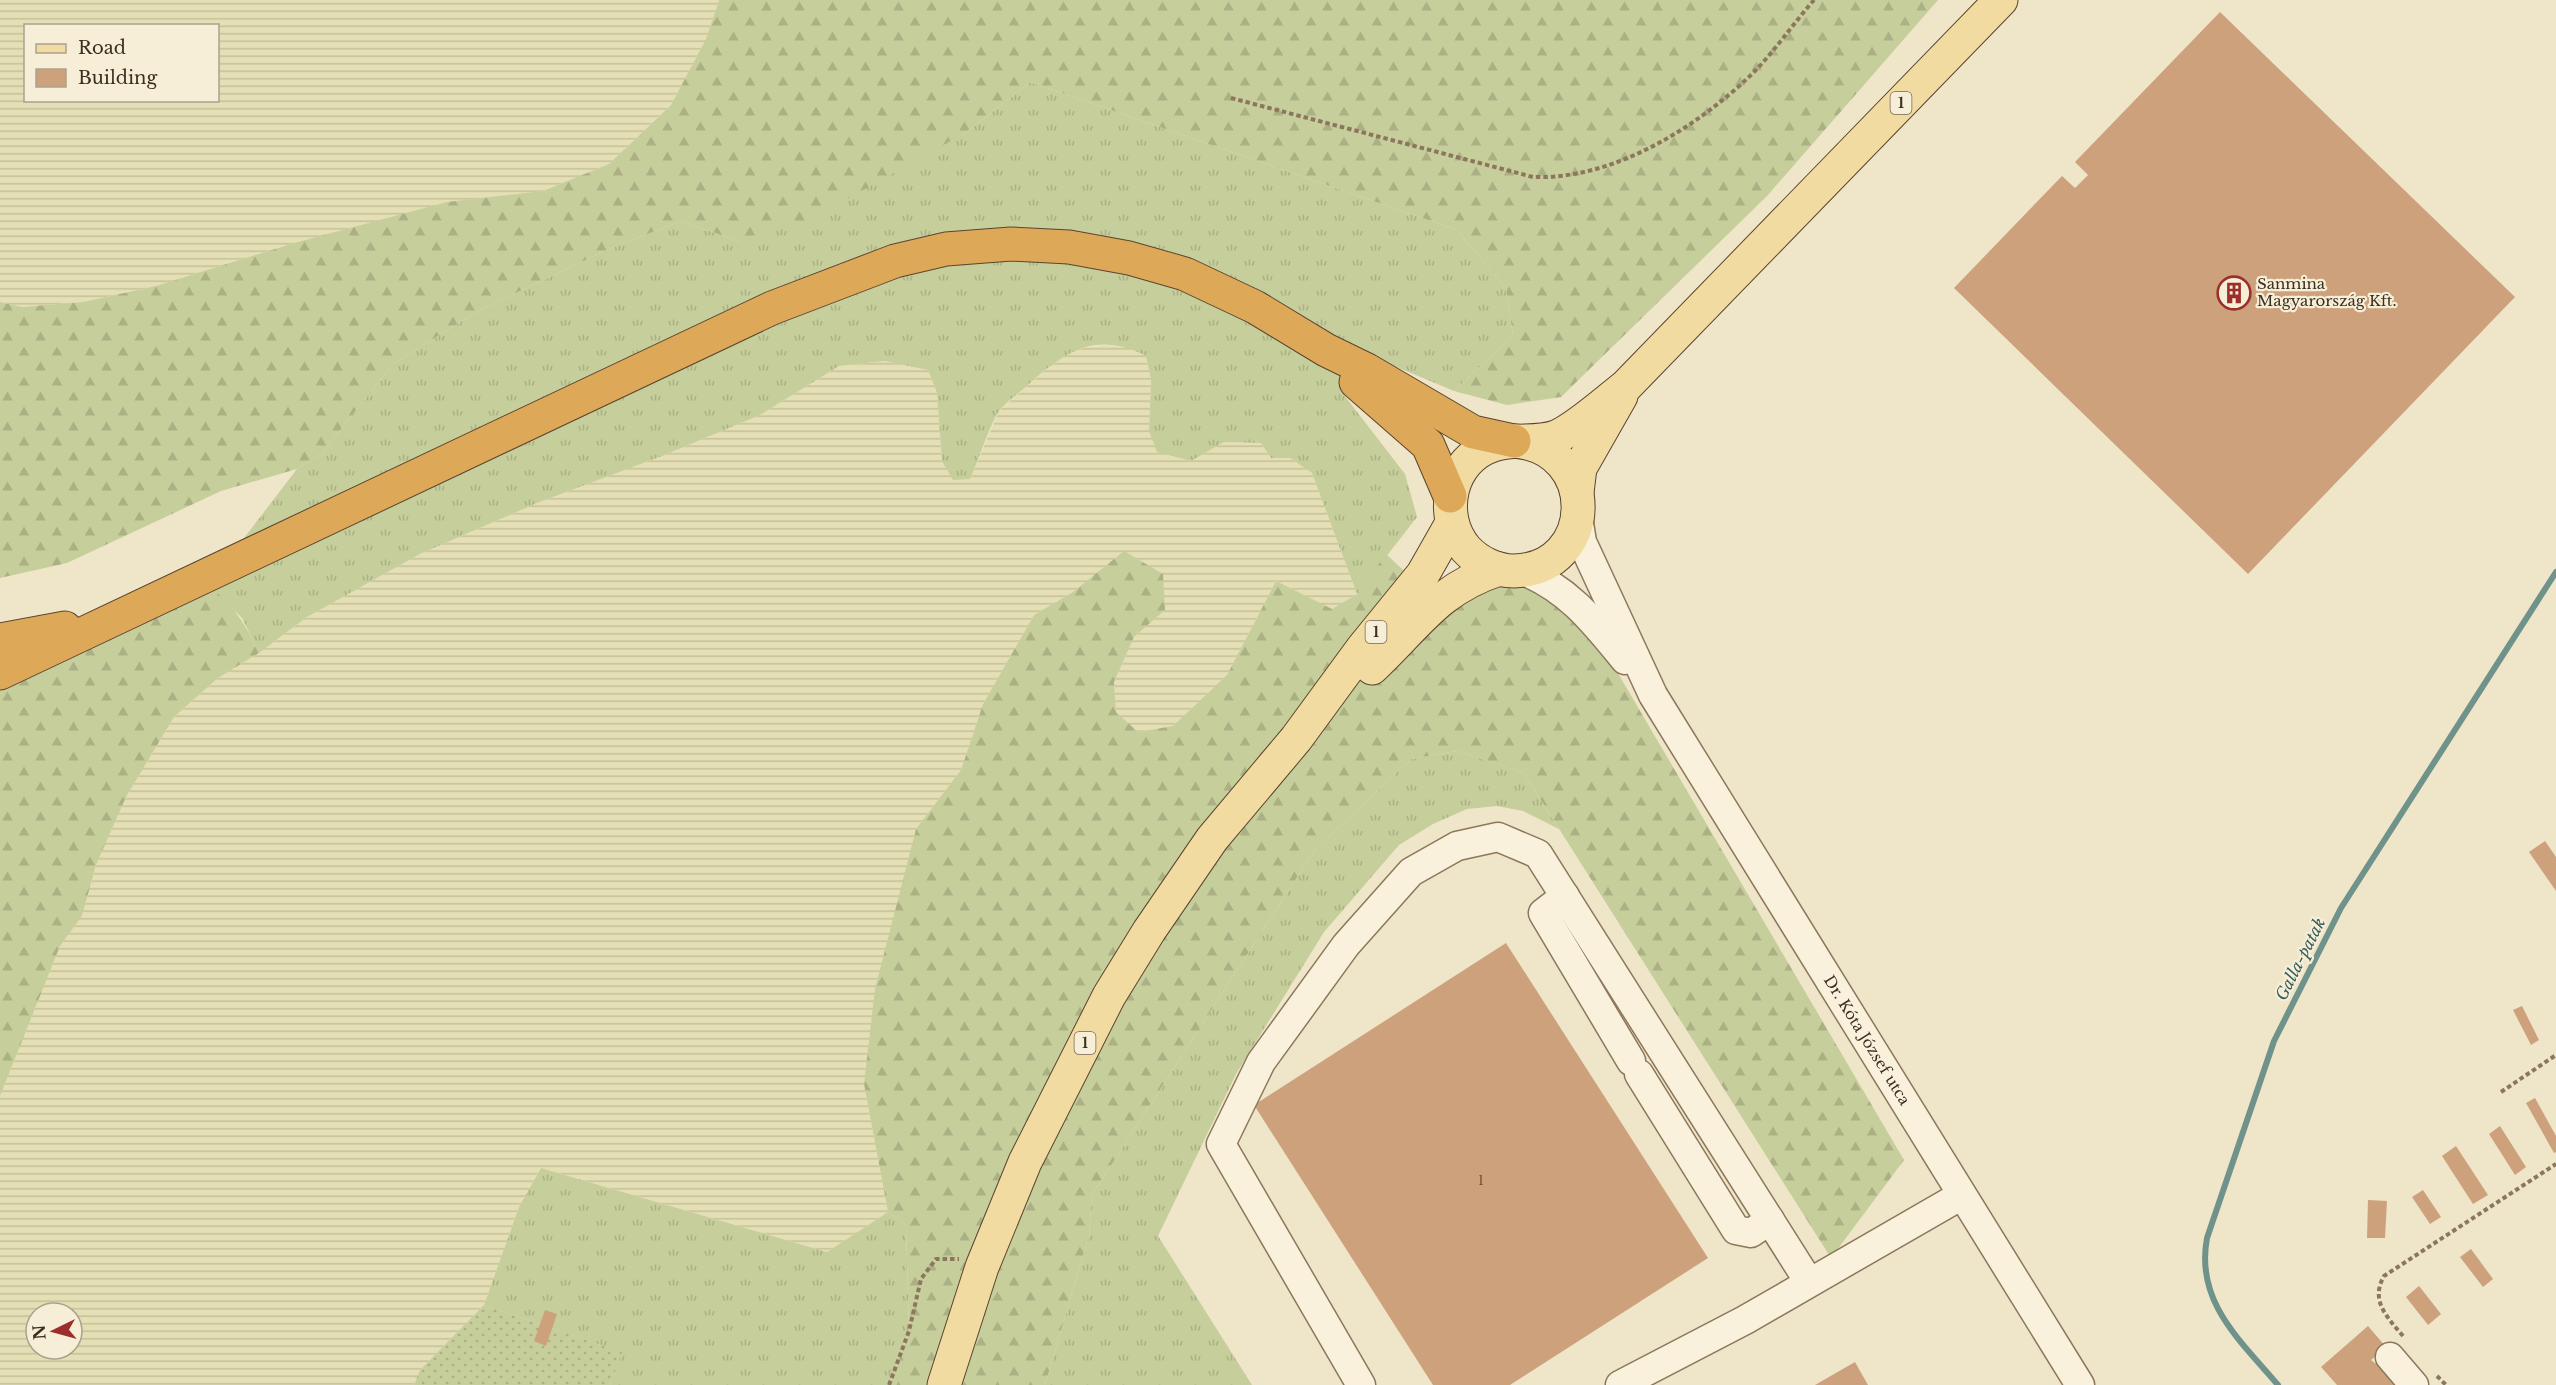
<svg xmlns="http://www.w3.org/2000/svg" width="2556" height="1385" viewBox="0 0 2556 1385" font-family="'Libre Baskerville',serif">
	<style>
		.farmland { fill: url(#farmland-rules); fill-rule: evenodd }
		.grass { fill: url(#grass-tufts) }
		.forest { fill: url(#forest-firs) }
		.garden { fill: url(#garden-dots) }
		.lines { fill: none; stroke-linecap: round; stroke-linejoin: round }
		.stream { stroke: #6f928a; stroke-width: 6 }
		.building { fill: #cea17d }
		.minor-casing { stroke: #8c775c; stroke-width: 31 }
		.major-casing { stroke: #5a4530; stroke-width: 35 }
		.highway-casing { stroke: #5a4530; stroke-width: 35 }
		.path { stroke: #8c775c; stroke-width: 4; stroke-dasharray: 4.5 3; stroke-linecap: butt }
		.minor { stroke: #f9f1db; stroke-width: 28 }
		.major { stroke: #f2dba0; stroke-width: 33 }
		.highway { stroke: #dea859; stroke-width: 33 }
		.labels { text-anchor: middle; stroke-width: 4.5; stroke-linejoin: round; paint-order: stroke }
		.number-label { font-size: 12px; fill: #604b37 }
		.shield { fill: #f6eed7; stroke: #746857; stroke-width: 1.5 }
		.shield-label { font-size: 14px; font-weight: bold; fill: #3c2e20 }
		.poi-label { font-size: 15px; fill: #3c2e20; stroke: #f6eed7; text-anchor: start }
		.street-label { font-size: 15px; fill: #3c2e20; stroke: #f6eed7 }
		.water-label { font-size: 16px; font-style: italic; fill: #2f5c5a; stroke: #f6eed7 }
	</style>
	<defs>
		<pattern id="farmland-rules" width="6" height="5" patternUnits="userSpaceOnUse" patternTransform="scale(1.5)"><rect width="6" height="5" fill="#e5dfb5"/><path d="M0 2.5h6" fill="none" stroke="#c5c09b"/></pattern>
		<pattern id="grass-tufts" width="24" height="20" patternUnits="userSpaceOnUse" patternTransform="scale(1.5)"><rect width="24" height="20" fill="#c6ce9b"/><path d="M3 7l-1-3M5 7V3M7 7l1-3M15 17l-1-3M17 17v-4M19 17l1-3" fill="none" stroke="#abb185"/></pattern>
		<pattern id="forest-firs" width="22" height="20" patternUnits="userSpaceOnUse" patternTransform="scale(1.5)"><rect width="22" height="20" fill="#c6ce9b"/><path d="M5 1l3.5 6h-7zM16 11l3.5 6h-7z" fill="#abb185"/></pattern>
		<pattern id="garden-dots" width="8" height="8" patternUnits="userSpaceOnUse" patternTransform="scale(1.5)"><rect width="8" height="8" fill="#c6ce9b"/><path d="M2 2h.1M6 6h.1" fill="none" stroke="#abb185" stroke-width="1.8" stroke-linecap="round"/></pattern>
	</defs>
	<rect width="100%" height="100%" fill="#efe5c8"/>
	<!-- farmland -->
	<g class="farmland">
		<path d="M0,0H719L706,39L671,105L609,164L543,191L447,203L294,243L156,286L83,302L22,307L0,302ZM26,26H218V100H26Z"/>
		<path d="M1104,345L1126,346L1146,356L1151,380L1149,431L1191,461L1224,442L1261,443L1271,458H1290L1312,473L1357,594L1332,610L1276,581L1227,675L1173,726L1138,732L1116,712L1114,682L1134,637L1165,610L1073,592L1034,615L983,704L961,770L916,829L864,1084L888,1212L827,1252L541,1168L519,1207L484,1305L420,1370L414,1385H0V1096L60,946L82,916L96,865L126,797L174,717L218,678L259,653L307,617L420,554L537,503L662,456L760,415L839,366L885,361L928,370L937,393L942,461L970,479L999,411L1053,363L1072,350ZM36,1313H72V1349H36Z"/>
	</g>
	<!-- grass -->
	<g class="grass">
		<path d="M1030,82L1457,230L1506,288L1513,336L1454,391L1363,353L1344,395L1405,474L1417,517L1357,594L1312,473L1290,458H1271L1261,443L1224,442L1191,461L1157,452L1149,431L1151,380L1146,356C1096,330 1064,352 1027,386C1018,394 1006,402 999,411C990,424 978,462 970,479L953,480L942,461L937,393L928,370L885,361L839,366L760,415L662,456L537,503L420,554L307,617L259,653L242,618L208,585L297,469L322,453L393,364L478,311L607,250L681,221L738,241L965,133Z"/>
		<path d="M1457,751L1523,772L1559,829L1523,811L1497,806L1467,809L1433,824L1399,845L1324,932L1236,1074L1158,1236L1252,1385H1045L1089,1235L1092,1195L1314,851L1411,759Z"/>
		<path d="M541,1168L827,1252L888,1212L906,1225L909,1331L889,1385H610L621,1352L484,1305L519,1207Z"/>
	</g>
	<!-- forest -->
	<g class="forest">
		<path d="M719,0H1938L1767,196L1561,397L1507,405L1454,391L1513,336L1506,288L1457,230L1030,82L965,133L815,217L738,241L681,221L607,250L478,311L393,364L322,453L297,469L221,491L67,563L0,578V302L22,307L83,302L156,286L294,243L447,202L543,191L609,164L671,105L706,39Z"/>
		<path d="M1124,551L1163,574L1165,610L1134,637L1114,682L1116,712L1138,732L1173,726L1227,675L1276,581L1332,609L1357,594L1386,554L1435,600L1522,577L1573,611L1616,670L1904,1160L1831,1258L1523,772L1457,751L1411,759L1314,851L1092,1195L1089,1235L1045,1385H889L909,1331L906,1225L888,1212L864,1084L875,989L916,829L961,770L983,704L1034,615L1073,592Z"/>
		<path d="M208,585C233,604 246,625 259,653L218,678L174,717L126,797L96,865L82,916L60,946L0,1096V654Z"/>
	</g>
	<!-- garden -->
	<path class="garden" d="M484,1305L622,1352L610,1385H414L420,1370Z"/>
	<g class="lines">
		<!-- stream -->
		<path class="stream" d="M2278,1385C2240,1340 2195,1302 2207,1238L2274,1041L2341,908L2556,572"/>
	</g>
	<!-- building -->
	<g class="building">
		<path d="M2220,12L2515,297L2248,574L1954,288L2062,176L2075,188L2088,175L2075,162Z"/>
		<path d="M2545,841L2556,857V891L2529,852Z"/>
		<path d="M1506,943L1708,1258L1510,1385H1433L1254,1105Z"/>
		<path d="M2522,1006L2539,1040L2531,1045L2513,1010Z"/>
		<path d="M2535,1098L2556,1136V1152L2554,1153L2526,1103Z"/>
		<path d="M2500,1126L2526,1167L2515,1175L2489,1134Z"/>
		<path d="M2456,1146L2488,1195L2473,1204L2442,1156Z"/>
		<path d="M2423,1190L2441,1217L2430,1224L2412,1197Z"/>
		<path d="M2368,1200L2387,1201L2385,1238H2367Z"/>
		<path d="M2471,1249L2493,1279L2483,1287L2460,1257Z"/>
		<path d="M2419,1286L2441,1314L2428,1325L2406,1297Z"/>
		<path d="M545,1310L557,1314L546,1346L534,1341Z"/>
		<path d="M2368,1326L2386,1347L2371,1360L2403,1385H2337L2321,1367Z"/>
		<path d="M1855,1362L1868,1385H1815Z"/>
	</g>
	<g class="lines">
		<!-- minor casing -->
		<g class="minor-casing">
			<g id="minor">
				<path id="s1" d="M1578,517L1582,542L1653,695L2080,1385"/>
				<path d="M1521,570C1568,588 1594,622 1625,660"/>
				<path d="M1565,896L1543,913L1631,1061"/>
				<path d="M1639,1074L1736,1230L1751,1233L1770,1220"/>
				<path d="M2390,1357L2414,1385"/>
				<path d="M1361,1385L1221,1144L1261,1062L1346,945L1411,872L1457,846L1498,837L1538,854L1809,1282"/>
				<path d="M1620,1385L1745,1320L1962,1195"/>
			</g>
		</g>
		<!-- major casing -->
		<g class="major-casing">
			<g id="major">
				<path d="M1514,441C1601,448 1598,569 1514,571C1496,571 1478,562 1466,549C1437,515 1450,459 1493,445C1513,438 1537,444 1556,437C1576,429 1608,400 1626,386L2001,0"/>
				<path d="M1577,492L1580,468L1621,396"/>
				<path d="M1372,668C1418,625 1436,590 1499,569"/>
				<path d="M944,1385L982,1267L1025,1162L1109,996L1149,931L1212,839L1296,739L1362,649L1423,574L1452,523"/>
			</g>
		</g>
		<!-- highway casing -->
		<g class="highway-casing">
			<g id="highway">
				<path d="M1356,382L1428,445L1450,496"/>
				<path d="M0,640L65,628"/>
				<path d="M0,673L772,308L895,261L946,249L1011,244L1069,247L1129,258L1185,274L1255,307L1326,350L1367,370L1473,432L1514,441"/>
			</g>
		</g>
		<!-- path -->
		<g class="path">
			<path d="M1231,98L1533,177C1613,180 1696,128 1752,74C1774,52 1793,24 1814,0"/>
			<path d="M2501,1092L2556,1055"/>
			<path d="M2403,1336C2387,1317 2370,1301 2384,1276L2556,1164"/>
			<path d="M2437,1376L2446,1385"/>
			<path d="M889,1385L909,1331L921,1279L936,1259H959"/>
		</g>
		<!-- minor -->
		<use href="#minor" class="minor"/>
		<!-- major -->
		<use href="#major" class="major"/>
		<!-- highway -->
		<use href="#highway" class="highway"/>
	</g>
	<!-- icons -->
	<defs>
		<g id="building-ring" transform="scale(1.725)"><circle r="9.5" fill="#f6eed7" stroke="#9c2e2b" stroke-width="1.5"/><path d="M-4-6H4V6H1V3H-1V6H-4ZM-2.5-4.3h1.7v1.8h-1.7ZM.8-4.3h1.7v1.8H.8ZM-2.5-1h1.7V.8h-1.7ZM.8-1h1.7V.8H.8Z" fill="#9c2e2b"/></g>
	</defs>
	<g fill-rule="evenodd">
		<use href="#building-ring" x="2234" y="293"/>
	</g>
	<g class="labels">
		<!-- number labels -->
		<g class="number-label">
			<text x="1481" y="1185">1</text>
		</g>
		<!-- shield labels -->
		<g class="shield">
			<rect x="1890.5" y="92" width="21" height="22" rx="4.5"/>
			<rect x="1365.5" y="621" width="21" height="22" rx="4.5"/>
			<rect x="1074.5" y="1032" width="21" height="22" rx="4.5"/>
		</g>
		<g class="shield-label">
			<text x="1901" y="108">1</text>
			<text x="1376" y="637">1</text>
			<text x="1085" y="1048">1</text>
		</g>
		<!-- poi labels -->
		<g class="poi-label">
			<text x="2257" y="289">Sanmina<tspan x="2257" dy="17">Magyarország Kft.</tspan></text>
		</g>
		<!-- street labels -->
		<g class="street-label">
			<text dy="5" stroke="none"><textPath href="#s1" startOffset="600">Dr. Kóta József utca</textPath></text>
		</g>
		<!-- water labels -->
		<g class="water-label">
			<text transform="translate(2300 959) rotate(-63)" y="6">Galla-patak</text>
		</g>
	</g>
	<!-- legend -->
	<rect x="24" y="24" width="195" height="78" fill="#f6eed7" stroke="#aca18e" stroke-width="1.5"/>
	<rect x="36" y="44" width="30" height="9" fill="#f2dba0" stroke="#aca18e" stroke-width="1.5"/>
	<text x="78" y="54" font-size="18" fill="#3c2e20">Road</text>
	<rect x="36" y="69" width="30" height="18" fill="#cea17d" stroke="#aca18e" stroke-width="1.5"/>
	<text x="78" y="84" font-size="18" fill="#3c2e20">Building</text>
	<!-- north arrow -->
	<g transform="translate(54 1331) rotate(265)"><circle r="28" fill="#f6eed7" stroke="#aca18e" stroke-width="1.5"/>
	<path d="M0-4.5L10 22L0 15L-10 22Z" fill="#9c2e2b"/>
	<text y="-9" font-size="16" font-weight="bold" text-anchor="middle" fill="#3c2e20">N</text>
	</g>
</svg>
